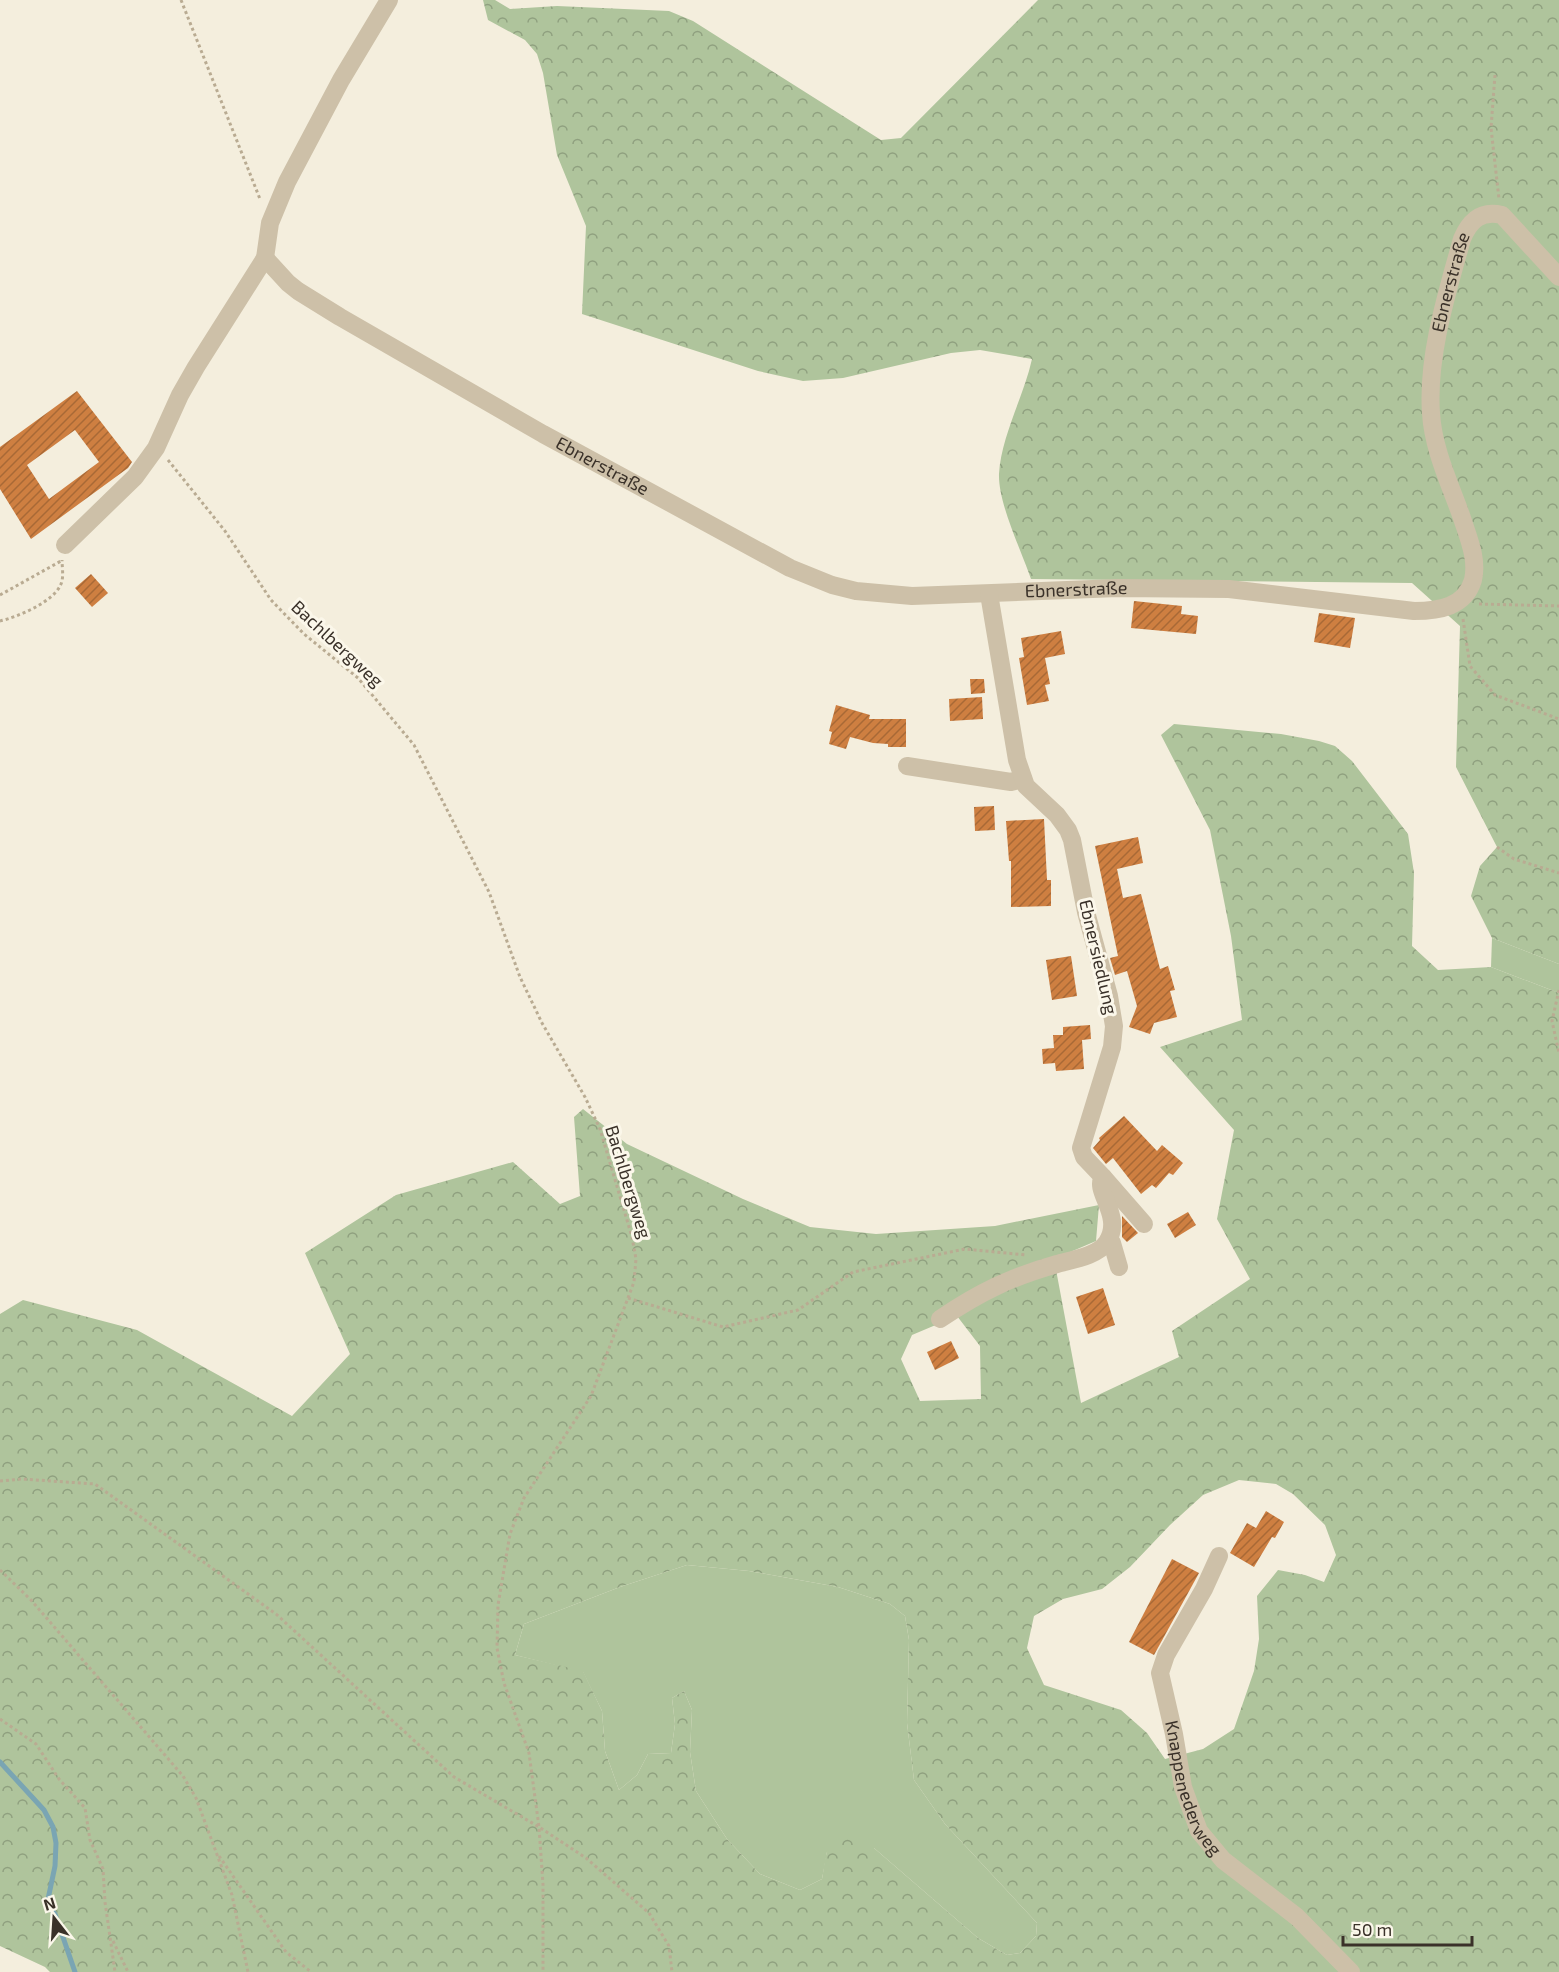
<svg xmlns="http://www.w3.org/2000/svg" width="1559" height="1972" viewBox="0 0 1559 1972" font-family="'Exo 2',sans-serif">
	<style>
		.green { fill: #afc49c }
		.forest { fill: url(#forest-crowns); fill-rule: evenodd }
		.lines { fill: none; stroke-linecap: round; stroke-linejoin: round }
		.stream { stroke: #7aa5b3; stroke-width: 5 }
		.building { fill: url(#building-hatch); fill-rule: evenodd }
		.path { stroke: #b9ab92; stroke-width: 3; stroke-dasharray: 3 3; stroke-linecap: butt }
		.minor { stroke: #cdc0a8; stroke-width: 18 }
		.labels { text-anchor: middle; stroke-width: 6; stroke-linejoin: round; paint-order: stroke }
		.street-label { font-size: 18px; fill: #3a3129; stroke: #fbf7ea }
	</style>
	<defs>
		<pattern id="forest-crowns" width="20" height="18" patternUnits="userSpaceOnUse" patternTransform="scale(1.5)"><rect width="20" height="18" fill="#afc49c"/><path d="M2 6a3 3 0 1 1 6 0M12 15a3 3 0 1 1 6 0" fill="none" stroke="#8fa07f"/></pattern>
		<pattern id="building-hatch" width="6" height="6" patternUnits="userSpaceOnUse" patternTransform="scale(1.5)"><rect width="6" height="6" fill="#ce7f41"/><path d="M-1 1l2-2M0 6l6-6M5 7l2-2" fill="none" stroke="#a86936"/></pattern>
	</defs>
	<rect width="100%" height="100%" fill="#f4eedd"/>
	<!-- green -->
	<g class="green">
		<path d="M1492,938L1559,964V993L1491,967Z"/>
		<path d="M687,1565L749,1571L838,1587L890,1604L905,1616L909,1640L907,1723L914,1780L945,1824L1037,1923L1036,1936L1020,1953L1007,1955L978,1938L874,1848L827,1852L822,1879L800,1890L760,1874L727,1839L696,1791L690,1752L692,1710L684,1691L672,1698L675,1724L671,1753L648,1754L637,1775L619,1790L605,1751L602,1711L583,1672L515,1655L524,1624L620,1587Z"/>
	</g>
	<!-- forest -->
	<g class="forest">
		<path d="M483,0H495L510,9L557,6L669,11L693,21L881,140L901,138L1038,0H1559V964L1492,938L1471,896L1480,866L1497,847L1456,767L1460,626L1412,583L1031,579C1021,550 998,503 999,474C1001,436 1024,396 1032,359L980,350L951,353L843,378L803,381L758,371L582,314L586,226L557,155L543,73L537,54L525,40L488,20Z"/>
		<path d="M1174,724L1281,734L1319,741L1335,746L1352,761L1408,834L1414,873L1412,946L1438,970L1491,967L1559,993V1972H50L45,1967L0,1946V1314L23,1300L137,1330L292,1416L350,1354L305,1253L396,1195L513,1162L560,1204L580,1196L574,1117L583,1109L627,1144L743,1199L810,1227L876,1234L995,1226L1099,1205L1096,1241L1054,1259L1081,1403L1179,1357L1172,1331L1250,1279L1217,1219L1234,1130L1160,1047L1242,1020L1231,936L1210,830L1161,735ZM957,1316L980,1346L981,1399L920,1401L901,1359L912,1335ZM1239,1480L1276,1484L1293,1494L1325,1525L1336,1555L1324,1582L1305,1575L1278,1570L1257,1596L1259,1639L1254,1671L1234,1729L1203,1749L1165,1759L1147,1733L1121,1710L1044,1685L1027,1648L1034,1616L1063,1599L1102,1589L1130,1567L1170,1525L1203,1495ZM687,1565L749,1571L838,1587L890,1604L905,1616L909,1640L907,1723L914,1780L945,1824L1037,1923L1036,1936L1020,1953L1007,1955L978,1938L874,1848C859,1839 839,1830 828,1850C824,1858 824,1870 822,1879L800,1890L760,1874L727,1839L696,1791L690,1752L692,1710L684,1691L672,1698L675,1724L671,1753L648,1754L637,1775L619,1790L605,1751L602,1711L583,1671L515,1655L524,1624L620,1587Z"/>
	</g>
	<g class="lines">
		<!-- stream -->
		<path class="stream" d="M0,1762L44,1810L53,1827L56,1843L55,1866L47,1904L55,1914L75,1972"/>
	</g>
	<!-- building -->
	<g class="building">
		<path d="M77,391L132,462L128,468L31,539L0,489V447ZM75,430L99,462L49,499L27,465Z"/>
		<path d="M91,574L108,593L92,607L75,588Z"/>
		<path d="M1134,601L1182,606L1181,614L1198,616L1196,634L1131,628Z"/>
		<path d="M1319,613L1355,618L1350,648L1314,642Z"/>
		<path d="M1061,631L1065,654L1045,658L1050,684L1045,685L1049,701L1027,705L1019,658L1024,657L1021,638Z"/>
		<path d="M970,679H984L985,693L971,694Z"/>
		<path d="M982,697L983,719L950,721L949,699Z"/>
		<path d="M836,705L870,715L869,719H906V747H888V744L873,743L850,737L846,749L829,744L832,732L829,731Z"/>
		<path d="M994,806L995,830L975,831L974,807Z"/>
		<path d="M1044,819L1047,880H1051V906L1011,907V861H1009L1006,821Z"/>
		<path d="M1138,837L1143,863L1117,869L1123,898L1141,894L1160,969L1168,966L1175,990L1170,991L1177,1017L1154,1023L1150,1034L1129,1027L1137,1006L1127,971L1115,975L1110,958L1118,956L1095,846Z"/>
		<path d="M1071,956L1077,996L1052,1000L1046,960Z"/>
		<path d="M1090,1025L1091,1039L1082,1040L1084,1069L1056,1071L1055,1063L1043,1064L1042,1049L1054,1048L1053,1035H1063V1027Z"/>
		<path d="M1124,1116L1157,1151L1162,1145L1183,1163L1173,1175L1169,1173L1156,1188L1152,1185L1141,1194L1113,1158L1106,1164L1093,1148L1100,1140L1099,1138Z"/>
		<path d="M1188,1212L1196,1225L1175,1238L1167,1224Z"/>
		<path d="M1122,1216L1138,1233L1127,1242L1122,1237Z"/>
		<path d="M1103,1288L1115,1325L1088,1334L1076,1297Z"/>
		<path d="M951,1341L959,1358L935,1370L927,1352Z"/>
		<path d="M1266,1511L1284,1522L1275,1538L1272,1537L1254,1567L1230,1553L1247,1523L1256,1528Z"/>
		<path d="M1172,1559L1199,1573L1154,1655L1129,1642Z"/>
	</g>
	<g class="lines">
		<!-- path -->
		<g class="path">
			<path d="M181,0L260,199"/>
			<path d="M1495,75L1491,128L1499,199"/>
			<path d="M168,460L225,531L271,600L304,634L358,678L414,745L489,892L520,977L542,1023L585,1097L600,1129L632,1237L636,1259L634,1282L591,1396L524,1498L510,1534L498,1605L497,1648L504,1683L529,1753L539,1827L586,1858L649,1913L669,1946L672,1972"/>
			<path d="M0,595L61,561"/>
			<path d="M1479,604L1559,606"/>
			<path d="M1463,619L1470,666L1495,695L1559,719"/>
			<path d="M0,621C17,617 54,602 61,584C64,577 62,567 62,560"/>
			<path d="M1497,847L1514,859L1559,873"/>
			<path d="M1559,990L1552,1021L1559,1053"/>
			<path d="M628,1298L723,1327L798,1310L853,1272L965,1249L1026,1255"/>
			<path d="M0,1481L22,1479L95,1484L276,1614L454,1777L539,1827L543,1884V1972"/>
			<path d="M0,1570L31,1600L183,1776L196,1798L232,1895L248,1972"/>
			<path d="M0,1719L36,1744L59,1779L85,1808L90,1840L103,1869L105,1902L115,1972"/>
			<path d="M219,1856L286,1952L311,1972"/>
			<path d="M113,1941L128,1972"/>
		</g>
		<!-- minor -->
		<g class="minor">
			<path id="s1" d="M265,258L288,283L298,291L340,317L543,434L790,568L832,585L856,591L912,596L1118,588L1229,589L1414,611C1439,611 1465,607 1473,580C1478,559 1468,537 1462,518C1450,484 1433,449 1431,413C1427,356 1447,293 1462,239C1470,220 1481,210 1502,215L1559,277"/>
			<path d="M65,545L135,477L156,448L180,395L196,367L265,258L270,223L287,182L341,80L389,0"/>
			<path d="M907,766L1011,782L1023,779"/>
			<path d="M1103,1177L1144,1224"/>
			<path d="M1109,1239L1112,1243L1119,1267"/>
			<path d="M940,1319C980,1292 1011,1277 1057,1264C1071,1260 1098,1256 1107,1242C1124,1216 1093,1191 1103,1177L1084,1157L1081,1148L1112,1047L1114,1026L1109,996L1086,912L1072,840L1068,830L1057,815L1026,786L1017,760L989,594"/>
			<path id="s2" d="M1219,1556L1204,1589L1166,1655L1160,1673L1174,1734L1183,1787L1199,1831L1223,1860L1297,1917L1351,1972"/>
		</g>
	</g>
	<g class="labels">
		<!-- street labels -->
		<g class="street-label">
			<text dy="6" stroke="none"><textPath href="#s1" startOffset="1620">Ebnerstraße</textPath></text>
			<text dy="6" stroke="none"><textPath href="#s1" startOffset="398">Ebnerstraße</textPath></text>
			<text dy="6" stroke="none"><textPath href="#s1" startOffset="902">Ebnerstraße</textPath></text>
			<text transform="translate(337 644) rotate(43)" y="6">Bachlbergweg</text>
			<text transform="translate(1098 957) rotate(77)" y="6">Ebnersiedlung</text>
			<text transform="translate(628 1182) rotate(73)" y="6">Bachlbergweg</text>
			<text dy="6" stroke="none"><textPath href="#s2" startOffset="252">Knappenederweg</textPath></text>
		</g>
	</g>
	<!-- north arrow -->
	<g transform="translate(54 1918) rotate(343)" stroke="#fbf7ea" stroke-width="4.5" paint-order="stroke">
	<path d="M0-4.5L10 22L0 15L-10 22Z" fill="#3a3129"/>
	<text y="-9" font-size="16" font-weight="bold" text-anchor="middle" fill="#3a3129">N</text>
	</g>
	<!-- scale -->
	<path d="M1343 1936v9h129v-9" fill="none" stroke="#3a3129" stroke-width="3"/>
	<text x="1352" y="1936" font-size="18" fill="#3a3129" stroke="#fbf7ea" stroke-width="4.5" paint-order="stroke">50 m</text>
</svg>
